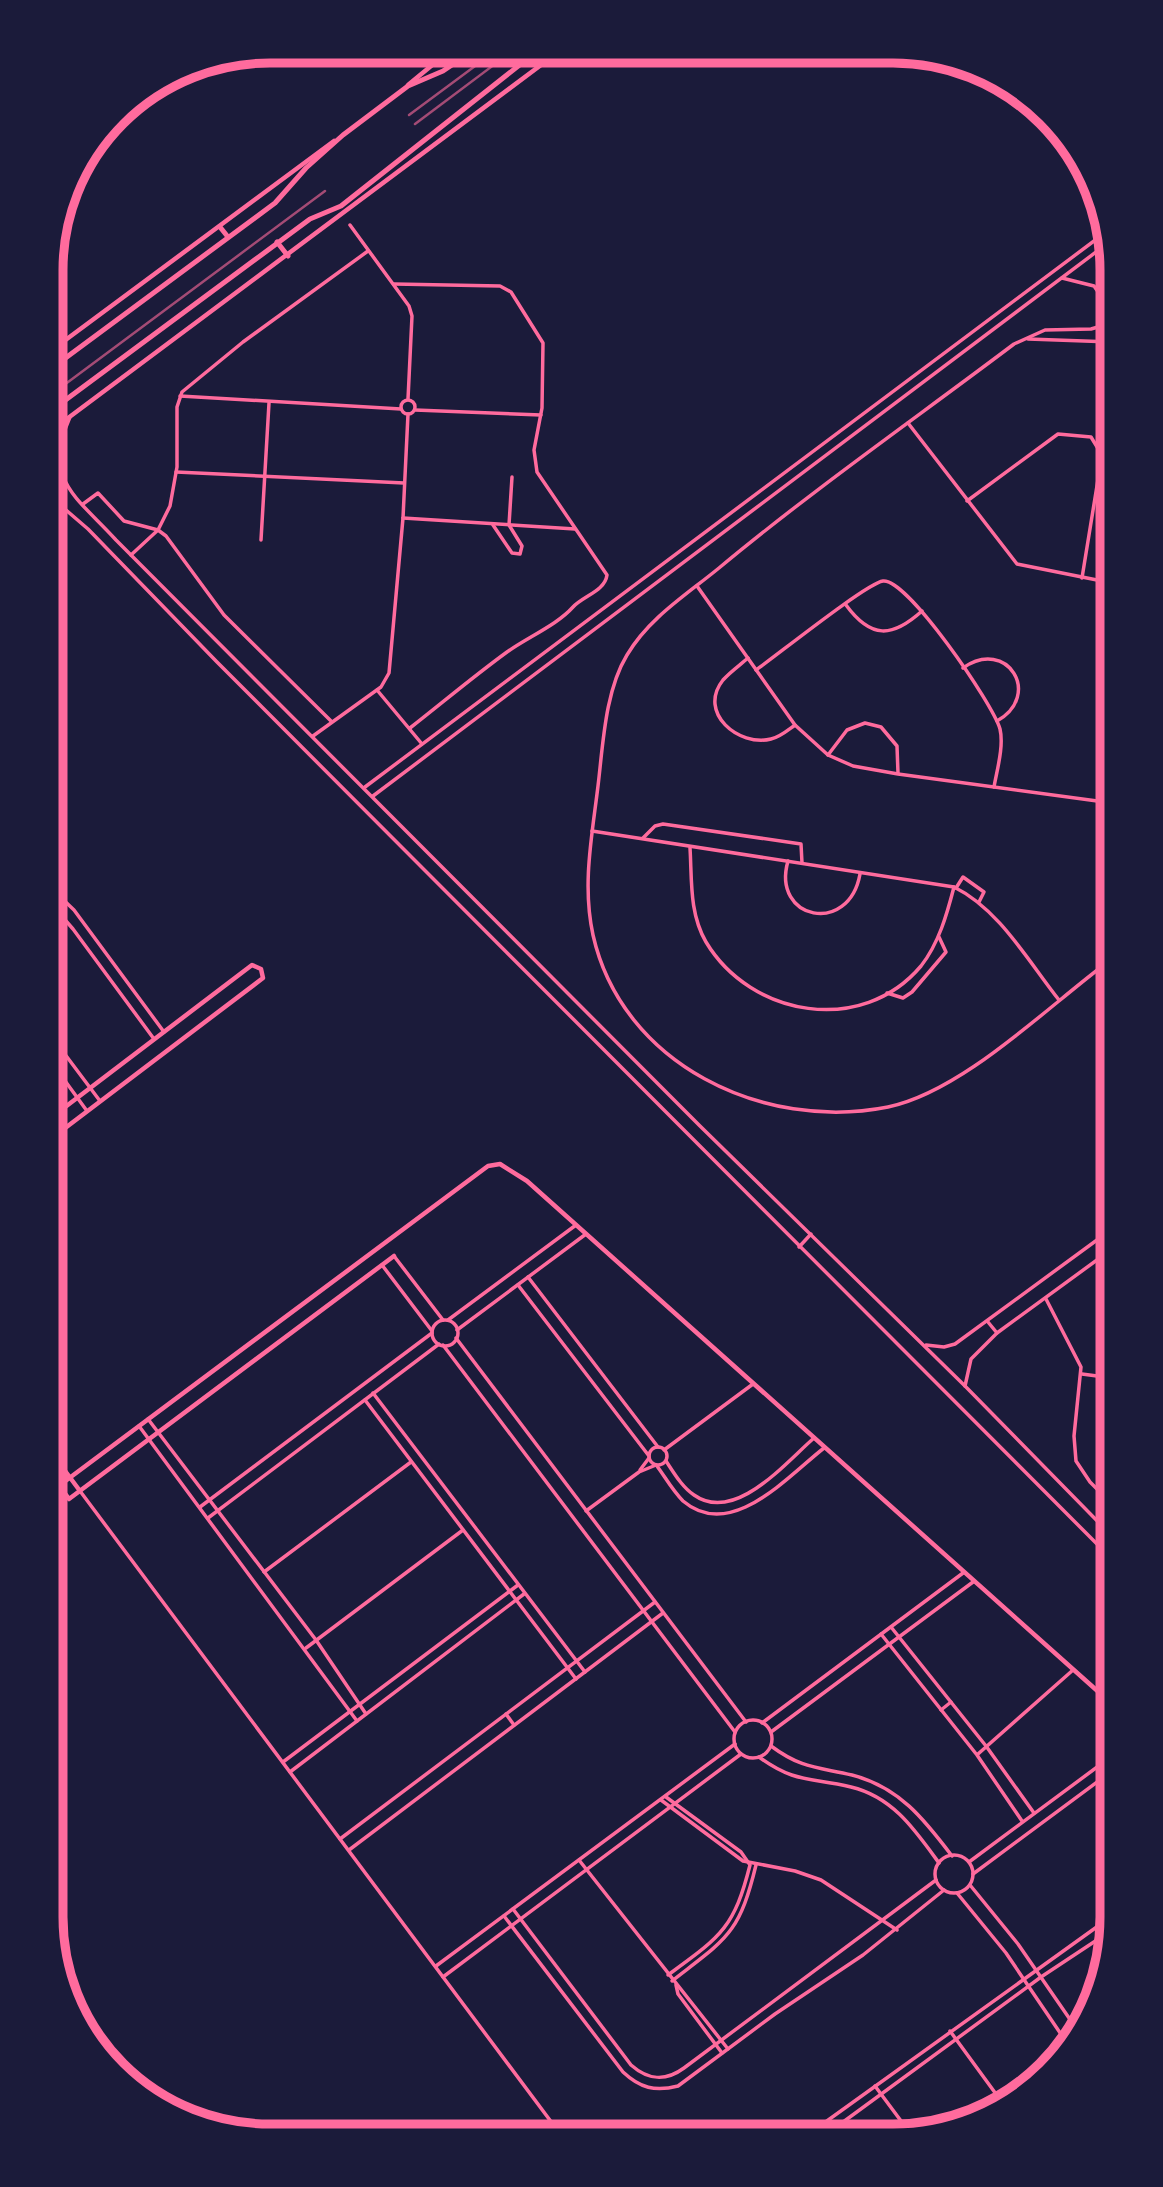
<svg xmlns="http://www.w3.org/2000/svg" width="1163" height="2187" viewBox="0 0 1163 2187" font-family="'PT Sans',sans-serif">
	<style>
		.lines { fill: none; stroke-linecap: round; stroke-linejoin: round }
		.minor { stroke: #ff6b9d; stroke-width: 3.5 }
		.tertiary { stroke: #ff6b9d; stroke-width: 4.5 }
		.secondary { stroke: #ff6b9d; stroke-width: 4.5 }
		.trunk { stroke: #ff6b9d; stroke-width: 5 }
		.rail { stroke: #a44b75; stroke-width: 2.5 }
		.rim { fill: none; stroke: #ff6b9d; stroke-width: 9 }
	</style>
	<rect width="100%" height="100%" fill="#1b1b3a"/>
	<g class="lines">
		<!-- minor -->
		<g class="minor">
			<path d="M350,225L409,306L412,316L408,399"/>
			<path d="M1111,262L1112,273"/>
			<path d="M1062,278L1094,286L1112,312"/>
			<path d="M394,284L500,286L511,292L543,343L542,408L534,450L537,472L607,575C605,591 583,596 573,607C557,625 528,637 507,652C474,676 442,703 410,728"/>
			<path d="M1028,339L1112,342"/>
			<path d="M180,396L401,409"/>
			<circle cx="408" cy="407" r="7"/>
			<path d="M415,410L541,415"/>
			<path d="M70,417C42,480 76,496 116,540L700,1126L965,1386L1112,1536"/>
			<path d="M908,423L1017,564L1112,583"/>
			<path d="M176,472L404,483"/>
			<path d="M52,476L62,480"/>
			<path d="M52,498L88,529L217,662L1097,1544L1112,1555"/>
			<path d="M967,501L1058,434L1091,437L1102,455L1082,578"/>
			<path d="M83,504L98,493L124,521L158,530L166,536L224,615L331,721"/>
			<path d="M403,518L575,529"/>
			<path d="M493,525L512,553L520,554L522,546L509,525L512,477"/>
			<path d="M261,540L269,403"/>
			<path d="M131,555L158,530L170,506L177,467V407L182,392L243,342L368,251"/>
			<path d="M697,586L795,725L828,755L853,766L898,774L1112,803"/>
			<path d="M846,605C871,639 892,638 922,611"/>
			<path d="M748,658C740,665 730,672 723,680C697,713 739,747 771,739C780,737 788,730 795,725"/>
			<path d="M963,668C1007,637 1043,695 997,721"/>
			<path d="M756,670C776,656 867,583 883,581C907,578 993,704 1000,729C1004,746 997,770 994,787"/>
			<path d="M377,690L422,744"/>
			<path d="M313,736L381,687L389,673L403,518L408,414"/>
			<path d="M1112,743C1101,725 1098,710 1112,693"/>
			<path d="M828,755L847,730L865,723L881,727L897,746L898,773"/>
			<path d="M365,787L1106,232"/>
			<path d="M373,796L1108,243"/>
			<path d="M592,831L954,887C999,909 1028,961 1059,1000"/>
			<path d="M643,838L655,826L663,824L801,844L802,863"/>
			<path d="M690,848C692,879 689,913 706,942C751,1017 862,1036 921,966C939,943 947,914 954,887"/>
			<path d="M788,861C771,920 849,936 860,874"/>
			<path d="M956,888L963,877L984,892L979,902"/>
			<path d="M52,889L74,910L164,1032"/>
			<path d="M52,905L73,929L154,1039"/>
			<path d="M1112,915L1109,902L1112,876"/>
			<path d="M1112,951L1100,968C1041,1013 960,1092 888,1107C763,1132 622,1064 593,935C582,885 592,836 598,786C603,745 605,691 627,655C649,618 686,595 719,568C814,489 916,418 1014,344L1045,330L1091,329L1112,323"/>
			<path d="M887,993L903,998L912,992L946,952L939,937"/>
			<path d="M52,1037L100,1101"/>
			<path d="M52,1063L87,1111"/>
			<path d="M799,1247L811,1234"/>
			<path d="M394,1256L443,1320"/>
			<path d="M382,1265L432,1331"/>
			<path d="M528,1277L658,1447"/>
			<path d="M518,1285L649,1456"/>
			<path d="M1046,1299L1081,1367L1074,1436L1076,1461L1090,1482L1112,1504"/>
			<path d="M448,1320L576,1225"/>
			<circle cx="445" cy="1333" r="13"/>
			<path d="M988,1322L997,1333"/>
			<path d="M457,1330L586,1234"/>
			<path d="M456,1338L746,1722"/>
			<path d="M443,1345L735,1732"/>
			<path d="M926,1345L944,1347L955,1344L1112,1229"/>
			<path d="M1082,1374L1112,1378"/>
			<path d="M965,1386L971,1359L997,1333L1112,1249"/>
			<path d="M373,1393L585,1672"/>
			<path d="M365,1400L576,1679"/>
			<path d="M148,1419L316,1640L366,1714"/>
			<path d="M139,1426L357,1721"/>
			<circle cx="658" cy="1456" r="9"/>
			<path d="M664,1450L753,1384"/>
			<path d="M666,1461C674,1473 682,1487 694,1495C735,1524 785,1463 814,1438"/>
			<path d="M657,1466C665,1477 673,1491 683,1501C731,1542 788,1476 824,1448"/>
			<path d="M640,1470L649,1458"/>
			<path d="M80,1491L561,2135"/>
			<path d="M200,1507L432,1333"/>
			<path d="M586,1511L639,1472L656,1465"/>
			<path d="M208,1518L439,1344"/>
			<path d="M264,1572L411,1462"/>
			<path d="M891,1627L986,1746L1034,1813"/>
			<path d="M881,1634L977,1755L1022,1821"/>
			<path d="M306,1648L463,1530"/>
			<path d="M941,1710L951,1702"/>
			<path d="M506,1714L514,1725"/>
			<circle cx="753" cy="1739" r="19"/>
			<path d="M762,1723L963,1573"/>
			<path d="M771,1732L973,1582"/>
			<path d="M771,1746C802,1769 818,1767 852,1775C899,1787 924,1819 952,1856"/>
			<path d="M978,1754L1073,1670"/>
			<path d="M759,1757C796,1784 811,1777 851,1787C893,1797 915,1830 939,1863"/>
			<path d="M283,1762L518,1585"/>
			<path d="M290,1772L524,1594"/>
			<path d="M666,1797L741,1852L750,1865C734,1929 720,1937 668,1975"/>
			<path d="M661,1800L743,1861L795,1871L821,1880L897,1930"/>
			<path d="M340,1839L655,1602"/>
			<path d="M349,1850L663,1613"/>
			<circle cx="954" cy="1874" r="19"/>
			<path d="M579,1860L728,2049"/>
			<path d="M969,1862L1112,1756"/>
			<path d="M973,1874L1112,1771"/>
			<path d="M970,1885L1018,1944L1078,2031"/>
			<path d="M957,1893L1006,1953L1069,2046"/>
			<path d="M513,1909L631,2065C648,2080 665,2082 684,2068L936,1880"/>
			<path d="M504,1916L623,2072C640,2088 655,2092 678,2086L775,2014L863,1955L944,1890"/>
			<path d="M1102,1924L1111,1935"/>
			<path d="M436,1966L735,1744"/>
			<path d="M443,1977L741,1754"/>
			<path d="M672,1981C727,1938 739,1935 756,1865"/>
			<path d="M676,1985L678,1994L722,2053"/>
			<path d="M950,2031L1004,2105"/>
			<path d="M1062,2034L1074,2026"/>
			<path d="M875,2086L910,2133"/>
			<path d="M806,2136L1112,1916"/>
			<path d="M824,2136L1041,1977L1112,1930"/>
		</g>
		<!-- tertiary -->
		<g class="tertiary">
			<path d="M52,1138L263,978L261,969L252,965L52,1117"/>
			<path d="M51,1452L80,1491"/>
			<path d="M51,1474L69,1499L394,1256"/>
			<path d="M60,1485L488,1166L500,1164L527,1181L1112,1704"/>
		</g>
		<!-- secondary -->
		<g class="secondary">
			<path d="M408,85L448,52"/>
			<path d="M52,350L334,141"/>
			<path d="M52,430L557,53"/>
		</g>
		<!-- trunk -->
		<g class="trunk">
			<path d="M220,227L228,237"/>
			<path d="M277,242L288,256"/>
			<path d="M52,368L275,203L306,168L343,135L408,86L443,71L471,52"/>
			<path d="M52,410L310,219L341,206L536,52"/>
		</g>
		<!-- rail -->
		<g class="rail">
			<path d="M409,115L494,52"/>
			<path d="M415,124L511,52"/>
			<path d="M52,394L325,191"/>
		</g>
	</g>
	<!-- crop -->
	<path d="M0 0H1163V2187H0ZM270 63H893A207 207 0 0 1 1100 270V1917A207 207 0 0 1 893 2124H270A207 207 0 0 1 63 1917V270A207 207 0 0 1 270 63Z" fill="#1b1b3a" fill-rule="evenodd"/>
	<path class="rim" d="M270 63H893A207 207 0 0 1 1100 270V1917A207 207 0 0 1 893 2124H270A207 207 0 0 1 63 1917V270A207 207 0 0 1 270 63Z"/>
</svg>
